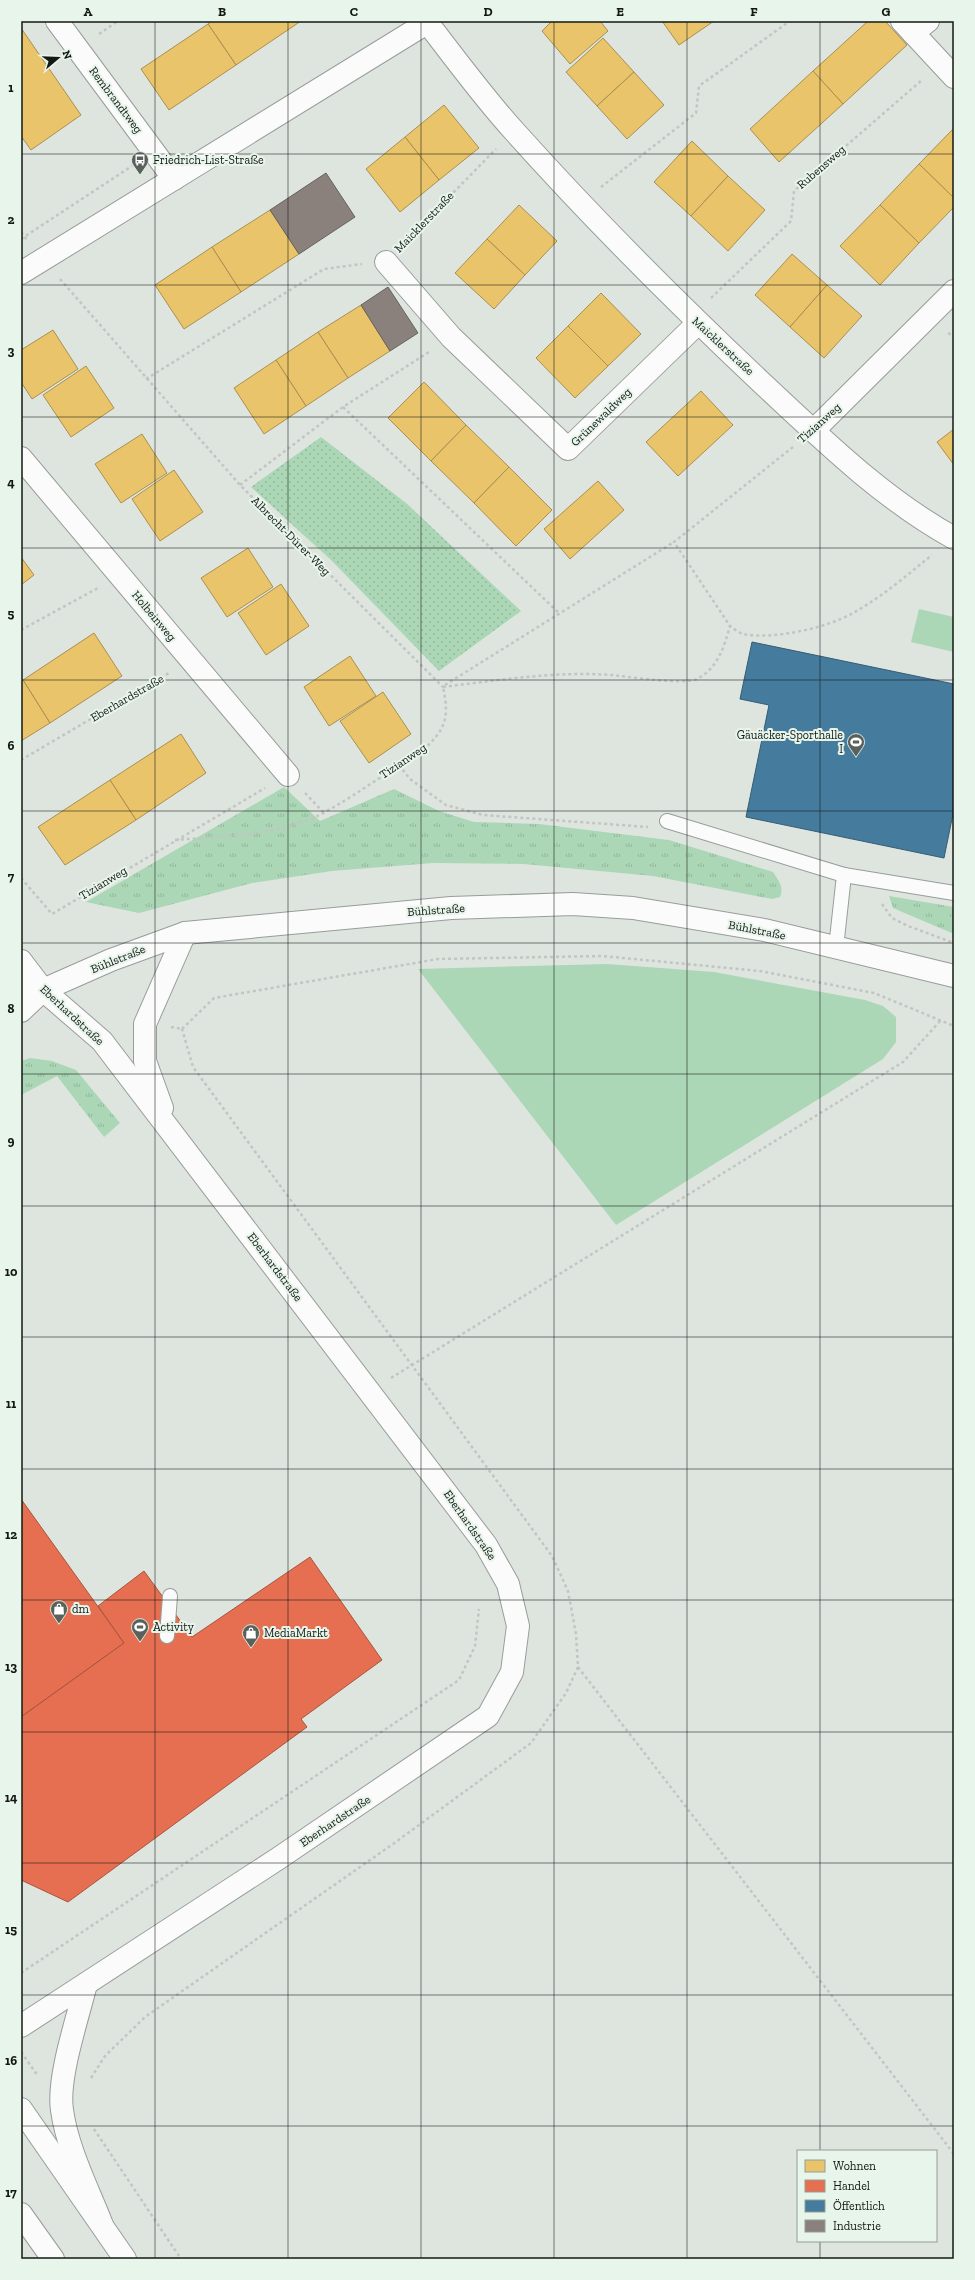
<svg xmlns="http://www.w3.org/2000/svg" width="975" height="2280" viewBox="0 0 975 2280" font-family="'Zilla Slab',serif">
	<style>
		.grass { fill: url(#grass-tufts) }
		.park { fill: url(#park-dots) }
		.garden { fill: #abd7b6 }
		.homes { fill: #e9c46a; stroke: #a99050 }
		.shops { fill: #e76f51; stroke: #a7553f }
		.public { fill: #457b9d; stroke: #365d74 }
		.industry { fill: #8a817c; stroke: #66625d }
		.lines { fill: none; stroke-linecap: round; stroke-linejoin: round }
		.service-casing { stroke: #989d99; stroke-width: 16 }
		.minor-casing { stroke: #989d99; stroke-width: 24 }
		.secondary-casing { stroke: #989d99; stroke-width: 24 }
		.trunk-casing { stroke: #989d99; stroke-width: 24 }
		.path { stroke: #c3c5c4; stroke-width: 2.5; stroke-dasharray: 3 3; stroke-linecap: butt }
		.service { stroke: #fafbfa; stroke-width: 14 }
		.minor { stroke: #fafbfa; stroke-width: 22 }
		.secondary { stroke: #fafbfa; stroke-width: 22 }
		.trunk { stroke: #fafbfa; stroke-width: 22 }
		.grid { fill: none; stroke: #131814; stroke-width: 1; stroke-opacity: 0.55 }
		.labels { text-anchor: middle; stroke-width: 4; stroke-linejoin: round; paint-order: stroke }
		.street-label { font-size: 12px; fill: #131814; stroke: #e8f5eb }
		.poi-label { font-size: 12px; fill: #131814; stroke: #e8f5eb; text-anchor: start }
		.neatline { fill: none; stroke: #131814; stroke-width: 1.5 }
		.grid-label { font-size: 13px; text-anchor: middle; font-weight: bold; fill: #131814 }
	</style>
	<defs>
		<pattern id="grass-tufts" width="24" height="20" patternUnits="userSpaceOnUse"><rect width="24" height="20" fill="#abd7b6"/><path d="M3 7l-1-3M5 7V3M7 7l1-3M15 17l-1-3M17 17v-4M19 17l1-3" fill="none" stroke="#92b89c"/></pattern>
		<pattern id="park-dots" width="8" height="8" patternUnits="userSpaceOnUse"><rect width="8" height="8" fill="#abd7b6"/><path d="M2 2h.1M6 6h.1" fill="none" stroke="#92b89c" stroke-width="1.8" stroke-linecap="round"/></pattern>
	</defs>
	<rect width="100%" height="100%" fill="#dee5df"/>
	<!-- grass -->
	<g class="grass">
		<path d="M284,787L320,821L394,789L439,811L474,822L539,824L669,840L773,872C779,881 784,887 780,897L772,899L653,876L524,864L433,863L332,871L252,883L139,913L86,902Z"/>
		<path d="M889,896L954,907V934L893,908Z"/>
		<path d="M30,1058L52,1061L76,1070L120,1123L104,1137L57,1076L21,1095V1061Z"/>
	</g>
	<!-- park -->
	<path class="park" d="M321,437L406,503L521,611L439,671L331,560L251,487Z"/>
	<!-- garden -->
	<g class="garden">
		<path d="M919,609L954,617V652L911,642Z"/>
		<path d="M607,964L714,972L865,1000L883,1006L896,1017V1042L883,1059L616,1225L418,969Z"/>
	</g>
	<!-- homes -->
	<g class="homes">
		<path d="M212,21H301L236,65L208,24Z"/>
		<path d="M552,21H600L608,31L570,64L542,31Z"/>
		<path d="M662,21H714L679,45Z"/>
		<path d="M868,21H885L907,45L843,104L813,71Z"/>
		<path d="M208,24L236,65L169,110L141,69Z"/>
		<path d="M21,28L81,115L31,150L21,136Z"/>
		<path d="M603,38L634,72L597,106L566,72Z"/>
		<path d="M813,71L843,104L779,162L750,129Z"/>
		<path d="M634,72L664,105L627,139L597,106Z"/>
		<path d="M444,105L479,148L439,180L405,137Z"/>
		<path d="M954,128V198L919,164Z"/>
		<path d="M405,137L439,180L400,212L366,169Z"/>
		<path d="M692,141L728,176L691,216L654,182Z"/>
		<path d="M919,164L954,198V207L919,243L880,205Z"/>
		<path d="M728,176L765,210L728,251L691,216Z"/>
		<path d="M519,205L557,241L525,275L487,239Z"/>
		<path d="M880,205L919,243L880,285L840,246Z"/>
		<path d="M270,210L299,254L241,292L212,247Z"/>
		<path d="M487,239L525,275L494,309L455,273Z"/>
		<path d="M212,247L241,292L184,329L155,285Z"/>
		<path d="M792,254L827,285L790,327L755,295Z"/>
		<path d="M827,285L862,316L824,358L790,327Z"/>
		<path d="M601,293L641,334L608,366L568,326Z"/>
		<path d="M361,305L390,351L348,378L318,332Z"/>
		<path d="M568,326L608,366L575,398L536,358Z"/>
		<path d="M53,330L78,369L32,399L21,382V350Z"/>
		<path d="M318,332L348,378L306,406L276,360Z"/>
		<path d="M276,360L306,406L264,434L234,388Z"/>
		<path d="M86,366L114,408L71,437L43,395Z"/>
		<path d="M424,382L466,425L431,461L388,418Z"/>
		<path d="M701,391L733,425L678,476L646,442Z"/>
		<path d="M466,425L509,467L474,503L431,461Z"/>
		<path d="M954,429V465L937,442Z"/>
		<path d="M142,434L167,473L121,503L95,464Z"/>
		<path d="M509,467L552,510L516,546L474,503Z"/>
		<path d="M174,470L203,512L160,541L132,499Z"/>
		<path d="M598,481L624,510L570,559L544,529Z"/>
		<path d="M248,548L273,587L227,617L201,578Z"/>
		<path d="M21,557L34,575L21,585Z"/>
		<path d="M281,584L309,626L266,655L238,613Z"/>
		<path d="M94,633L122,676L50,723L23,680Z"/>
		<path d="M350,656L376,696L329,726L304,687Z"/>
		<path d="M23,680L50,723L21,741V681Z"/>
		<path d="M383,692L411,734L369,763L340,721Z"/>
		<path d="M181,734L206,773L136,820L110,780Z"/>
		<path d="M110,780L136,820L65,865L38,827Z"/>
	</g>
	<!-- shops -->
	<g class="shops">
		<path d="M21,1499L124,1643L21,1717Z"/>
		<path d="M310,1557L382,1660L301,1719L307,1727L68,1902L21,1880V1717L124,1643L98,1606L144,1571L192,1637Z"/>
	</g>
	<!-- public -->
	<path class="public" d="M752,642L954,684V809L944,858L746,817L769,705L740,699Z"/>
	<!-- industry -->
	<g class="industry">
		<path d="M326,173L355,217L299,254L270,210Z"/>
		<path d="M388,287L418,333L390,351L361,305Z"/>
	</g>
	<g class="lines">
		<!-- service casing -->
		<g class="service-casing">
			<g id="service">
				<path d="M667,821L844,875L836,948"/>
				<path d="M844,875L954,893"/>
				<path d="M167,1636L170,1596"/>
			</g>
		</g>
		<!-- minor casing -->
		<g class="minor-casing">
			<g id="minor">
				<path d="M57,21L174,179"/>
				<path d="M426,21C455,58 483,97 515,132C593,219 677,303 763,384C822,439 883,499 954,538"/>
				<path d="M902,21L954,77"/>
				<path d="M913,33L928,21"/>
				<path d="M386,262L451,337L568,449L698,323"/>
				<path d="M21,273L430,21"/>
				<path d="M813,431L954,291"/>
				<path d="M21,458L288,775"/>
				<path d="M21,961L43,990"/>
			</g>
		</g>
		<!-- secondary casing -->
		<g class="secondary-casing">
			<g id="secondary">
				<path d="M21,992L43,990L111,960L185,933L451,908L573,904L633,908L764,930L954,976"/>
				<path d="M21,1011L43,990"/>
				<path d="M162,1108L145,1061V1024L185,933"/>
				<path d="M86,1984C78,2017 57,2078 62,2110C67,2148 88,2189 102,2225"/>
				<path d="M21,2026L279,1858L488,1716L512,1672L518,1626L508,1584L486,1545L102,1041L43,990"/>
				<path d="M21,2109L125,2259"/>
			</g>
		</g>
		<!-- trunk casing -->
		<g class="trunk-casing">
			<path id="trunk" d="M21,2214L53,2259"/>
		</g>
		<!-- path -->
		<g class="path">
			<path d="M99,34L118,21"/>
			<path d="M601,187L696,113L699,86L790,21"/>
			<path d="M21,232L27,240"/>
			<path d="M21,239L132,166"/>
			<path d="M403,244L496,149"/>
			<path d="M60,279L240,485L443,687"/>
			<path d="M711,298L791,221L794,191L922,80"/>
			<path d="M948,333L954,336"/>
			<path d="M146,379L324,269L362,264"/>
			<path d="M343,407L560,614"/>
			<path d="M793,447L674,542L730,626C734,629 739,633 743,634C772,640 827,628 853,613C882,597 907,575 932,555"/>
			<path d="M240,485L343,407L429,352"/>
			<path d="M21,630L98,588"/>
			<path d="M445,685L674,542"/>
			<path d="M443,687C499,680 556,671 612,675C629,677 684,685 697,679C718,668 724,647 730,626"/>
			<path d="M21,760L169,673"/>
			<path d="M399,765L410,779L446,805L483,815L648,827"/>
			<path d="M305,793L324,813"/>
			<path d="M175,840C224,836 281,836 325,812C358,794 388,771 421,752C445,730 450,720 443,687"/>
			<path d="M21,878L52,914L265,788"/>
			<path d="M882,904L892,918L908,926L954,943"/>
			<path d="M171,1027L182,1029"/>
			<path d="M182,1029L214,998L438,959L602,956L760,971L874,993L954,1026"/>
			<path d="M391,1378L903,1062L941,1020"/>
			<path d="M578,1667L954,2154"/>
			<path d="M21,1973L459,1680L475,1646L479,1609"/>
			<path d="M21,2052L38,2076"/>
			<path d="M91,2078L105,2056L145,2017L393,1844L531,1743L566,1693L578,1667L576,1634L568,1591L552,1556L193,1067L182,1029"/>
			<path d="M94,2129L181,2259"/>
		</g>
		<!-- service -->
		<use href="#service" class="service"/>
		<!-- minor -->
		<use href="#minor" class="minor"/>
		<!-- secondary -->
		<use href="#secondary" class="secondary"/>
		<!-- trunk -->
		<use href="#trunk" class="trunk"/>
	</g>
	<!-- grid -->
	<path class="grid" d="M155,21V2259M288,21V2259M421,21V2259M554,21V2259M687,21V2259M820,21V2151M21,154H954M21,285H954M21,417H954M21,548H954M21,680H954M21,811H954M21,943H954M21,1074H954M21,1206H954M21,1337H954M21,1469H954M21,1600H954M21,1732H954M21,1863H954M21,1995H954M21,2126H954M820,2241V2259"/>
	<!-- icons -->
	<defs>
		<g id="bus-pin" transform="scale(0.9)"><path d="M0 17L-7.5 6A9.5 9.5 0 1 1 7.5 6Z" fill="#5a605b" stroke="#e8f5eb"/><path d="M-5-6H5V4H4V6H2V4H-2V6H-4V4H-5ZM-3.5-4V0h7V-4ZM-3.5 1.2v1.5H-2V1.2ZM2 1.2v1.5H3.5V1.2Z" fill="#fff"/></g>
		<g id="stadium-pin" transform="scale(0.9)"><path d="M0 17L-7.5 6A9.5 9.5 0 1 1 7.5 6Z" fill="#5a605b" stroke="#e8f5eb"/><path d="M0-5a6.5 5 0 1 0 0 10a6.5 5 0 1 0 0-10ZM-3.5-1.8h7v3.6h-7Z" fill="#fff"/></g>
		<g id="shop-pin" transform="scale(0.9)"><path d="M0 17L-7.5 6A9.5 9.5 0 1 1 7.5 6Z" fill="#5a605b" stroke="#e8f5eb"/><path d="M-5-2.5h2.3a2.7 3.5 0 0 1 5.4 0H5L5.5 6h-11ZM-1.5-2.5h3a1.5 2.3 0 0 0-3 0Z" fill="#fff"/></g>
	</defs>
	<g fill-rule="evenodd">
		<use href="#bus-pin" x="140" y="160"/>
		<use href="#stadium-pin" x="856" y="742"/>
		<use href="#shop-pin" x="59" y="1609"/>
		<use href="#stadium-pin" x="140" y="1627"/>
		<use href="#shop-pin" x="251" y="1633"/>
	</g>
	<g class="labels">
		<!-- street labels -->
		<g class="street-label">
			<text transform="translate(116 100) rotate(53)" y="4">Rembrandtweg</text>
			<text transform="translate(821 167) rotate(-41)" y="4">Rubensweg</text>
			<text transform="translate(424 222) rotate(-46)" y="4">Maicklerstraße</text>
			<text transform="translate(723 346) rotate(43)" y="4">Maicklerstraße</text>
			<text transform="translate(601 417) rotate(-44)" y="4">Grünewaldweg</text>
			<text transform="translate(819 423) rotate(-42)" y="4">Tizianweg</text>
			<text transform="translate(291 536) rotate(45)" y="4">Albrecht-Dürer-Weg</text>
			<text transform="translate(154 616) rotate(50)" y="4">Holbeinweg</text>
			<text transform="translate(127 698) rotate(-30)" y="4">Eberhardstraße</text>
			<text transform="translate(403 761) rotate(-34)" y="4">Tizianweg</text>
			<text transform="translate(103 883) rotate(-31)" y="4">Tizianweg</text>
			<text transform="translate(436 910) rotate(-4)" y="4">Bühlstraße</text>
			<text transform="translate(757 930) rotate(11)" y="4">Bühlstraße</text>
			<text transform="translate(118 959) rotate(-22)" y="4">Bühlstraße</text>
			<text transform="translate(72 1015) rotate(43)" y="4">Eberhardstraße</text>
			<text transform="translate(275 1267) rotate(53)" y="4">Eberhardstraße</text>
			<text transform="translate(470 1525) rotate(55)" y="4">Eberhardstraße</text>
			<text transform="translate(335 1821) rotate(-34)" y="4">Eberhardstraße</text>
		</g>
		<!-- poi labels -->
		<g class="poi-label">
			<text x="153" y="164">Friedrich-List-Straße</text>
			<text x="843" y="739" text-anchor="end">Gäuäcker-Sporthalle<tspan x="843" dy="14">I</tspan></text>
			<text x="72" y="1613">dm</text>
			<text x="153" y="1631">Activity</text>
			<text x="264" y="1637">MediaMarkt</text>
		</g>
	</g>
	<!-- border -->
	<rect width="975" height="2280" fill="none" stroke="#e8f5eb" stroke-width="44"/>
	<!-- legend -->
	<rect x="797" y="2150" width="140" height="92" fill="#e8f5eb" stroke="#939d95"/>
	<rect x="805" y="2160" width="20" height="12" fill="#e9c46a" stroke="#939d95"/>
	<text x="833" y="2170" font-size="12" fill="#131814">Wohnen</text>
	<rect x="805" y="2180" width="20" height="12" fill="#e76f51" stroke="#939d95"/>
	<text x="833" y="2190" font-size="12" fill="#131814">Handel</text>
	<rect x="805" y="2200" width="20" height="12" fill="#457b9d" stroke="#939d95"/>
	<text x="833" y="2210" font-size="12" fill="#131814">Öffentlich</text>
	<rect x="805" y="2220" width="20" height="12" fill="#8a817c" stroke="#939d95"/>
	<text x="833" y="2230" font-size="12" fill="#131814">Industrie</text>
	<!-- north arrow -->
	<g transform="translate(58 58) rotate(71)" stroke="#e8f5eb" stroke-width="3" paint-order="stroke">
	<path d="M0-3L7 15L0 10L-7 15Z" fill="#131814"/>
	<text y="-6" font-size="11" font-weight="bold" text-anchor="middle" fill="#131814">N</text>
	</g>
	<rect x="22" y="22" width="931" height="2236" class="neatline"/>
	<g class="grid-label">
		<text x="88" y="16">A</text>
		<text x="222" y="16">B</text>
		<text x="354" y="16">C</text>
		<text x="488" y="16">D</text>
		<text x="620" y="16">E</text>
		<text x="754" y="16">F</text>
		<text x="886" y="16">G</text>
		<text x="11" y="92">1</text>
		<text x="11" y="224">2</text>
		<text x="11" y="355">3</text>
		<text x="11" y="487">4</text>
		<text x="11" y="618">5</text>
		<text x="11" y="750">6</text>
		<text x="11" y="881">7</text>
		<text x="11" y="1013">8</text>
		<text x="11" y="1145">9</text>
		<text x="11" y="1276">10</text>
		<text x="11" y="1408">11</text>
		<text x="11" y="1539">12</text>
		<text x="11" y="1671">13</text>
		<text x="11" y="1802">14</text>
		<text x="11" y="1934">15</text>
		<text x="11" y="2065">16</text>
		<text x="11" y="2197">17</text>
	</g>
</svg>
